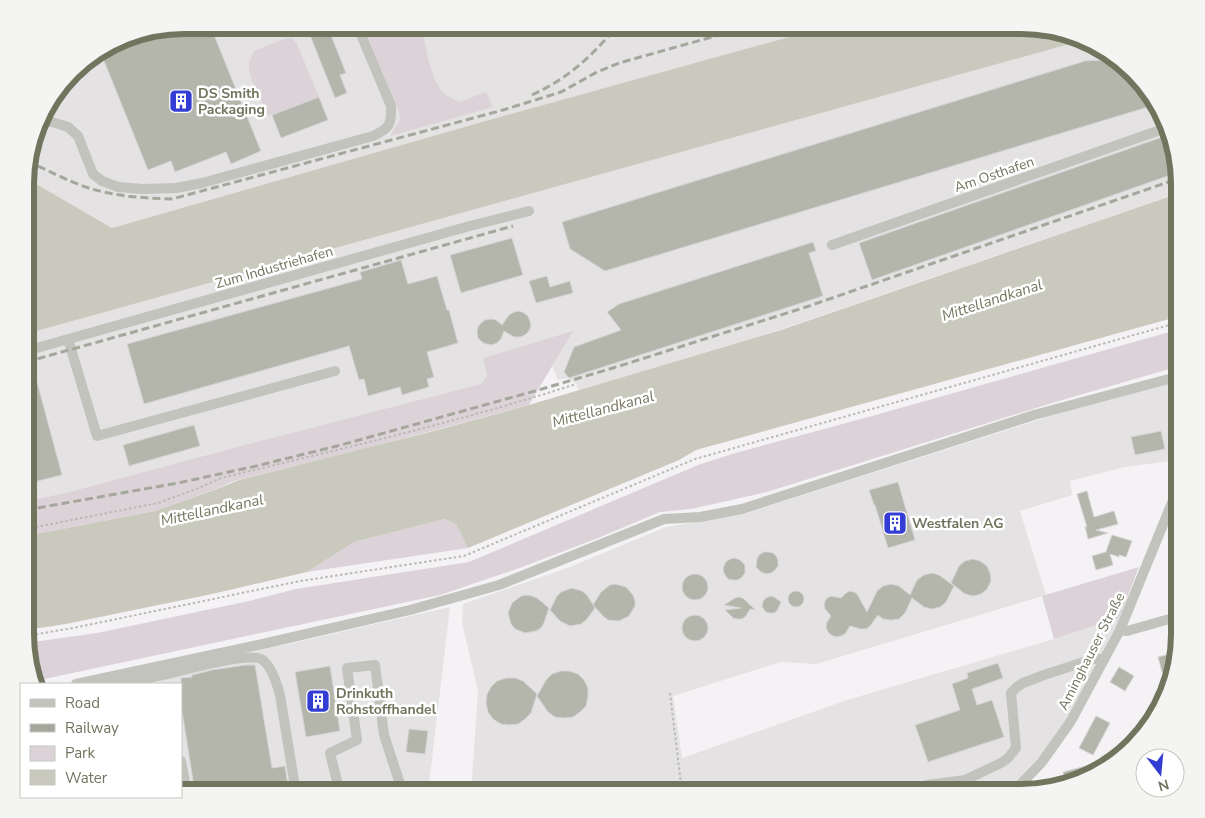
<svg xmlns="http://www.w3.org/2000/svg" width="1205" height="818" viewBox="0 0 1205 818" font-family="'Nunito Sans',sans-serif">
	<style>
		.built { fill: #e4e2e3 }
		.green { fill: #dcd3d9 }
		.water { fill: #c9c9bd }
		.building { fill: #b4b5ab; stroke: #d6d4d6 }
		.lines { fill: none; stroke-linecap: round; stroke-linejoin: round }
		.path { stroke: #b9bab4; stroke-width: 2; stroke-dasharray: 2.5 2.5; stroke-linecap: butt }
		.minor { stroke: #c2c3bc; stroke-width: 10 }
		.rail { stroke: #a5a79c; stroke-width: 3; stroke-dasharray: 8 4; stroke-linecap: butt }
		.labels { text-anchor: middle; stroke-width: 5; stroke-linejoin: round; paint-order: stroke }
		.poi-label { font-size: 14px; font-weight: bold; fill: #71755e; stroke: #fff; text-anchor: start }
		.street-label { font-size: 14px; fill: #71755e; stroke: #fff }
		.water-label { font-size: 15px; font-style: italic; fill: #76765e; stroke: #fff }
		.rim { fill: none; stroke: #71755e; stroke-width: 6 }
	</style>
	<rect width="100%" height="100%" fill="#f4f2f5"/>
	<!-- built -->
	<g class="built">
		<path d="M184,25H832L496,118L112,228L26,178V163L42,113L79,65L123,37Z"/>
		<path d="M1084,40L1118,58L1159,105L1180,174V193L773,332L579,390L576,384L569,378L558,380L552,366L248,444L65,493L26,501V334Z"/>
		<path d="M1180,381V456L1178,460L1125,467L1070,481L1072,495L1020,511L1046,595L816,664L781,662L673,696L682,758L847,700L1054,639L1132,614L1041,764L1012,793H471L478,691L462,623L463,604L567,568L666,527L744,514L1060,413Z"/>
		<path d="M450,607L428,793H181V684H92L284,645Z"/>
	</g>
	<!-- green -->
	<g class="green">
		<path d="M363,25H422C425,43 430,78 443,92C447,97 454,99 459,102L486,92L493,107L390,136L400,120L399,112Z"/>
		<path d="M292,38L297,44L319,97L268,116L251,78L249,68V62L254,51L284,39Z"/>
		<path d="M1180,329V366L1052,403L767,492L691,509L660,512L598,538L517,569L440,595L35,681L26,655V643L97,633L249,601L296,589L469,562L698,465L732,454L872,416Z"/>
		<path d="M573,331L529,405L364,449L234,481L216,489L155,511L26,536V501L65,493L248,444L481,384L487,376L483,358Z"/>
		<path d="M445,519L456,524L468,548L307,572L354,542Z"/>
		<path d="M1139,567L1119,618L1054,639L1042,596Z"/>
	</g>
	<!-- water -->
	<g class="water">
		<path d="M832,25H1031L1072,34L1084,40L26,334V178L112,228L496,118Z"/>
		<path d="M1180,193V316L696,450L679,460L468,548L456,524L445,519L354,542L307,572L212,594L66,624L26,630V536L155,511L217,489L239,480L426,433L529,405L781,330Z"/>
	</g>
	<!-- building -->
	<g class="building">
		<path d="M184,25H210L261,151L231,164L226,152L175,172L171,161L148,170L100,51L123,37Z"/>
		<path d="M306,25H327L346,73L340,75L347,93L335,98Z"/>
		<path d="M1118,59L1158,104L605,271L570,249L562,222L1085,61Z"/>
		<path d="M319,97L328,120L281,138L272,115Z"/>
		<path d="M1168,135L1179,172L872,280L859,243Z"/>
		<path d="M512,238L523,275L461,293L450,255Z"/>
		<path d="M813,242L816,251L809,253L823,296L569,378L564,372L574,347L621,330L607,312L619,304Z"/>
		<path d="M401,260L408,284L437,276L447,310H449L458,343L427,352L434,377L427,379L429,387L402,395L400,387L368,396L364,379L359,380L349,346L144,404L127,344L362,279L360,272Z"/>
		<path d="M547,276L550,287L570,281L573,293L536,303L529,281Z"/>
		<path d="M519,311L524,313L528,316L530,321L531,326L529,331L525,335L520,337H514L504,331L501,339L497,343L492,345L486,344L482,342L478,338L477,332L478,327L481,323L485,320L491,319L496,320L502,325L509,315L514,312Z"/>
		<path d="M36,378L62,475L26,484V380Z"/>
		<path d="M194,425L200,446L129,466L123,445Z"/>
		<path d="M1161,431L1165,449L1135,455L1131,437Z"/>
		<path d="M898,482L915,540L888,548L875,505H874L869,490Z"/>
		<path d="M1087,491L1094,517L1114,511L1118,524L1096,530L1108,533L1088,539L1085,526L1087,527L1077,494Z"/>
		<path d="M1112,535L1132,541L1126,557L1119,555V557L1110,554L1113,565L1096,570L1092,556L1106,552Z"/>
		<path d="M764,552H768L773,553L777,557L778,561V566L775,570L771,573L766,574L761,572L756,567L757,559L759,555Z"/>
		<path d="M735,558L740,560L745,565V573L742,577L738,580H733L728,579L725,575L723,570L724,566L726,562L730,559Z"/>
		<path d="M973,559L980,561L987,566L990,573L991,581L987,589L981,594L973,596L965,594L951,583L959,566L965,561Z"/>
		<path d="M1180,566V594H1178L1170,569Z"/>
		<path d="M932,573L939,575L954,586L946,602L940,607L932,609L924,607L912,598L905,613L899,619L891,620L883,619L878,615L870,626L866,629H861L850,626L845,634L841,636L836,637L831,635L828,632L826,627L827,622L831,616L825,609L824,605L825,601L827,598L831,596L841,598L846,593L850,591L854,592L857,594L867,612L877,591L883,586L891,584L899,586L910,595L917,580L924,575Z"/>
		<circle cx="695" cy="587" r="13"/>
		<path d="M615,584L626,587L633,595L635,601V606L629,616L619,621L608,620L604,617L593,605L601,592L610,585Z"/>
		<path d="M572,588L582,591L587,595L595,608L586,620L581,624L570,626L560,621L550,610L557,596L561,592Z"/>
		<circle cx="796" cy="599" r="8"/>
		<path d="M527,595L532,596L537,598L549,608L544,623L541,628L536,631L525,633L515,629L511,624L508,613L512,603L521,596Z"/>
		<path d="M770,596L774,597L781,602L777,611L774,613H770L766,612L762,607L763,601L766,598Z"/>
		<path d="M740,597L744,599L751,606H753L752,607L756,610L750,609L746,616L742,619H737L733,618L725,610L741,608L724,605L735,598Z"/>
		<circle cx="695" cy="628" r="13"/>
		<path d="M1178,652L1175,668L1162,672L1158,657Z"/>
		<path d="M998,663L1003,678L972,689L977,705L992,700L1004,737L928,762L915,725L960,710L952,684L968,678L967,673Z"/>
		<path d="M246,665H255L272,768L285,766L289,793H195L182,711H181V678L192,677V675L212,670Z"/>
		<path d="M330,666L340,731L306,737L295,672Z"/>
		<path d="M1119,667L1134,676L1125,691L1110,682Z"/>
		<path d="M561,671H569L578,674L584,680L588,688V697L586,706L580,712L573,717L564,718L555,717L548,712L537,696L546,680L552,674Z"/>
		<path d="M506,678H515L523,681L537,694L531,713L525,719L518,724L509,725L501,724L493,719L488,712L486,703L487,694L491,687L497,681Z"/>
		<path d="M1096,716L1110,723L1093,755L1079,748Z"/>
		<path d="M409,729L428,731L425,754L406,752Z"/>
		<path d="M1090,765L1093,775L1092,776L1066,783L1063,772Z"/>
	</g>
	<g class="lines">
		<!-- path -->
		<g class="path">
			<path d="M26,529L158,503L199,488L221,478C340,449 459,422 576,384"/>
			<path d="M26,636L73,628L300,581L464,556L695,459L1180,322"/>
			<path d="M670,693L682,793"/>
		</g>
		<!-- minor -->
		<g class="minor">
			<path d="M39,120L52,122L68,127L78,136L93,174L102,181L118,187L143,189L176,188L202,183L373,136C389,129 392,124 391,106L357,25"/>
			<path d="M832,245L1166,128"/>
			<path d="M68,339L97,436L335,371"/>
			<path d="M26,351L466,227L529,211"/>
			<path d="M1120,630L1127,631L1180,616"/>
			<path d="M76,684L267,643L410,610L499,585L664,519L700,517L742,509L1034,415L1180,376"/>
			<path d="M114,684C132,681 149,678 167,674C185,670 246,652 261,659C271,664 277,684 280,695L296,793"/>
			<path d="M181,761L187,793"/>
			<path d="M1022,783L1026,792"/>
			<path d="M340,793L330,753L357,740L347,668L375,665L384,735L403,793"/>
			<path d="M902,793L904,791L927,785L965,780L1001,763L1008,758L1016,748L1011,693L1017,687L1023,683L1044,675L1093,659H1104"/>
			<path d="M1010,793L1022,783L1042,762L1071,721L1120,630L1180,483"/>
		</g>
		<!-- rail -->
		<g class="rail">
			<path d="M532,95C570,77 591,57 618,25"/>
			<path d="M27,161C45,169 62,178 80,185C109,196 141,198 172,199L503,110L561,92L597,72L619,63L755,25"/>
			<path d="M26,362L513,226"/>
			<path d="M26,510L178,483L252,467L341,445L542,389L613,368L806,307L1180,178"/>
		</g>
	</g>
	<!-- icons -->
	<defs>
		<g id="building-square" transform="scale(1.25)"><rect x="-9" y="-9" width="18" height="18" rx="4" fill="#333cd3" stroke="#fff"/><path d="M-4-6H4V6H1V3H-1V6H-4ZM-2.5-4.3h1.7v1.8h-1.7ZM.8-4.3h1.7v1.8H.8ZM-2.5-1h1.7V.8h-1.7ZM.8-1h1.7V.8H.8Z" fill="#fff"/></g>
	</defs>
	<g fill-rule="evenodd">
		<use href="#building-square" x="181" y="101"/>
		<use href="#building-square" x="895" y="523"/>
		<use href="#building-square" x="318" y="701"/>
	</g>
	<g class="labels">
		<!-- poi labels -->
		<g class="poi-label">
			<text x="198" y="98">DS Smith<tspan x="198" dy="16">Packaging</tspan></text>
			<text x="912" y="528">Westfalen AG</text>
			<text x="336" y="698">Drinkuth<tspan x="336" dy="16">Rohstoffhandel</tspan></text>
		</g>
		<!-- street labels -->
		<g class="street-label">
			<text transform="translate(994 174) rotate(-19)" y="5">Am Osthafen</text>
			<text transform="translate(274 267) rotate(-16)" y="5">Zum Industriehafen</text>
			<text transform="translate(1091 651) rotate(-63)" y="5">Aminghauser Straße</text>
		</g>
		<!-- water labels -->
		<g class="water-label">
			<text transform="translate(992 300) rotate(-18)" y="5">Mittellandkanal</text>
			<text transform="translate(603 409) rotate(-15)" y="5">Mittellandkanal</text>
			<text transform="translate(212 510) rotate(-12)" y="5">Mittellandkanal</text>
		</g>
	</g>
	<!-- crop -->
	<path d="M0 0H1205V818H0ZM184 34H1021A150 150 0 0 1 1171 184V634A150 150 0 0 1 1021 784H184A150 150 0 0 1 34 634V184A150 150 0 0 1 184 34Z" fill="#f4f4f2" fill-rule="evenodd"/>
	<path class="rim" d="M184 34H1021A150 150 0 0 1 1171 184V634A150 150 0 0 1 1021 784H184A150 150 0 0 1 34 634V184A150 150 0 0 1 184 34Z"/>
	<!-- legend -->
	<rect x="20" y="683" width="162" height="115" fill="#ffffff" stroke="#c6c8bf"/>
	<rect x="30" y="699" width="25" height="8" fill="#c2c3bc" stroke="#c6c8bf"/>
	<text x="65" y="708" font-size="15" fill="#71755e">Road</text>
	<rect x="30" y="724" width="25" height="8" fill="#a5a79c" stroke="#c6c8bf"/>
	<text x="65" y="733" font-size="15" fill="#71755e">Railway</text>
	<rect x="30" y="746" width="25" height="15" fill="#dcd3d9" stroke="#c6c8bf"/>
	<text x="65" y="758" font-size="15" fill="#71755e">Park</text>
	<rect x="30" y="770" width="25" height="15" fill="#c9c9bd" stroke="#c6c8bf"/>
	<text x="65" y="783" font-size="15" fill="#71755e">Water</text>
	<!-- north arrow -->
	<g transform="translate(1160 773) rotate(164)"><circle r="24" fill="#ffffff" stroke="#c6c8bf"/>
	<path d="M0-4L9 19L0 12L-9 19Z" fill="#333cd3"/>
	<text y="-8" font-size="14" font-weight="bold" text-anchor="middle" fill="#71755e">N</text>
	</g>
</svg>
